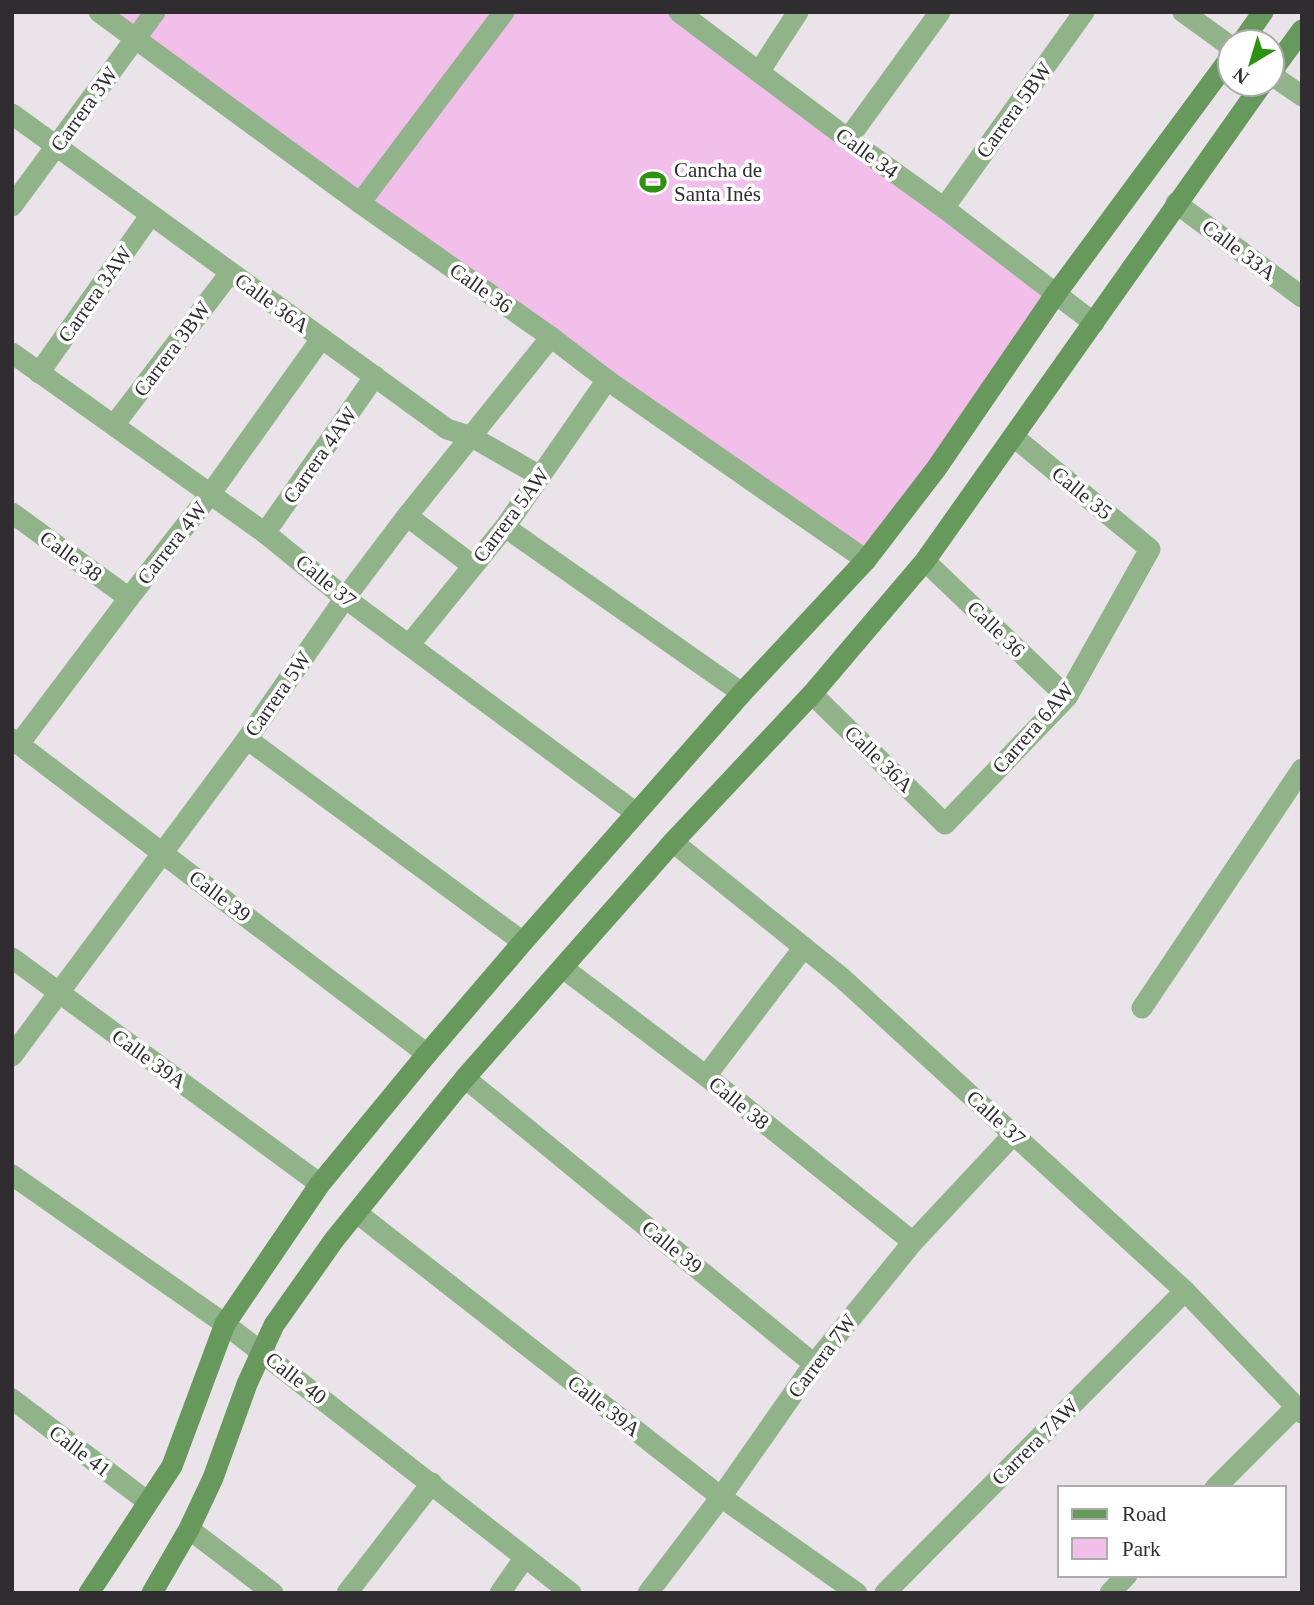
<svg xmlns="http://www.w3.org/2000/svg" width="1314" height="1605" viewBox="0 0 1314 1605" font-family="'Times New Roman',serif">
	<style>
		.green { fill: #f1bfea }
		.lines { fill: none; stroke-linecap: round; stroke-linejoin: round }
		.street { stroke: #91b38a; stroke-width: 21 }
		.secondary { stroke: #67995c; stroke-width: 21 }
		.labels { text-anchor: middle; stroke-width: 7; stroke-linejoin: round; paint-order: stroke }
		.street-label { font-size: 21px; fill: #302d30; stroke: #fff }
		.poi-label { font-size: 21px; fill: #302d30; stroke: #fff; text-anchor: start }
	</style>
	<rect width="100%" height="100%" fill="#ebe3ea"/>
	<!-- green -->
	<path class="green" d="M104,12H673L1053,294L867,560Z"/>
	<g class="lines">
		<!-- street -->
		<g class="street">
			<path d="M99,12L360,203L551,337L607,380L866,560"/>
			<path d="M679,12L848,139L944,208L1094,323"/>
			<path d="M1183,12L1230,46"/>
			<path d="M759,72L798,12"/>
			<path d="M1272,75L1302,96"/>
			<path d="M12,114L447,429L472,437L540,476"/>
			<path d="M848,139L940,12"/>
			<path d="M360,203L504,12"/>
			<path d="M1176,203L1302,297"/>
			<path d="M12,206L155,12"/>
			<path d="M944,208L1084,12"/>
			<path d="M12,353L265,533L345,598L636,813"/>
			<path d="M39,373L150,216"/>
			<path d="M114,425L230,273"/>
			<path d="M12,513L129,598"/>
			<path d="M407,516L472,565"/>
			<path d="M505,527L742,693"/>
			<path d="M265,533L375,376"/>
			<path d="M925,561L1067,697"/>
			<path d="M409,645L505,527L607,380"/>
			<path d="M812,694L945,824L1067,697L1150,549L1014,437"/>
			<path d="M12,739L427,1054"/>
			<path d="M247,739L523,942"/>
			<path d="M19,744L129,598L211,493L321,339"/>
			<path d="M673,842L842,978L1185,1291L1302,1413"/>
			<path d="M12,958L320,1184"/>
			<path d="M563,968L706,1076L913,1242"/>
			<path d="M1142,1008L1302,769"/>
			<path d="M12,1056L247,739L345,598L407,516L551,337"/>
			<path d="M706,1076L804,947"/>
			<path d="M465,1078L814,1364"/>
			<path d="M12,1175L225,1324L571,1593"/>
			<path d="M357,1213L721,1497L857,1593"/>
			<path d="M12,1399L148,1502"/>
			<path d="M1215,1488L1296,1407"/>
			<path d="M189,1529L273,1593"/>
			<path d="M347,1593L432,1483"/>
			<path d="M500,1593L525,1557"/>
			<path d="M648,1593L721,1497L814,1364L913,1242L1014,1134"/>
			<path d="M885,1593L1185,1291"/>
			<path d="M1110,1593L1127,1575"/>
		</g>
		<!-- secondary -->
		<g class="secondary">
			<path d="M1242,42L1263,12"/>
			<path d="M1272,71L1302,30"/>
			<path d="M89,1593L172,1466L225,1324L320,1184L427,1054L523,942L742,693L866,560L936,469L1055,295L1230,58"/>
			<path d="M152,1593L189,1529L213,1478L247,1384L274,1325L334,1240L465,1078L673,842L812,694L925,561L1262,84"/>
		</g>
	</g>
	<!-- icons -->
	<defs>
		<g id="stadium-bare" transform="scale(2.1)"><path d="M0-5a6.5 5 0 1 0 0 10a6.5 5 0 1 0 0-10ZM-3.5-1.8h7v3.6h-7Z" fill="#2e910f" stroke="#fff" stroke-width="2.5" paint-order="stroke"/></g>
	</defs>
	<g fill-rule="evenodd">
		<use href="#stadium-bare" x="653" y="182"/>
	</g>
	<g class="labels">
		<!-- street labels -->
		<g class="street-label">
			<text transform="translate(84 109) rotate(-54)" y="7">Carrera 3W</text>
			<text transform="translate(1014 110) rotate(-54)" y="7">Carrera 5BW</text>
			<text transform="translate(867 153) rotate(36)" y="7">Calle 34</text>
			<text transform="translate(1239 250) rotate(37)" y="7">Calle 33A</text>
			<text transform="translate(481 288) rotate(35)" y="7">Calle 36</text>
			<text transform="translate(95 294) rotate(-55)" y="7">Carrera 3AW</text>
			<text transform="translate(272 303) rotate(36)" y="7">Calle 36A</text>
			<text transform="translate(172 349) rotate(-53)" y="7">Carrera 3BW</text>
			<text transform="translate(320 455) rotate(-55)" y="7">Carrera 4AW</text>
			<text transform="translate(1082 493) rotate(39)" y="7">Calle 35</text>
			<text transform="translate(511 515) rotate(-53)" y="7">Carrera 5AW</text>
			<text transform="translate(172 543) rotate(-52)" y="7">Carrera 4W</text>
			<text transform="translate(71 556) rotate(36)" y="7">Calle 38</text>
			<text transform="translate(326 581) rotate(39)" y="7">Calle 37</text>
			<text transform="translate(996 629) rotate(44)" y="7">Calle 36</text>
			<text transform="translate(278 694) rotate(-55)" y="7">Carrera 5W</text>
			<text transform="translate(1033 728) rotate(-49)" y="7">Carrera 6AW</text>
			<text transform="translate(879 759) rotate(44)" y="7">Calle 36A</text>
			<text transform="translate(220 896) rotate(37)" y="7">Calle 39</text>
			<text transform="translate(149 1059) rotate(36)" y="7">Calle 39A</text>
			<text transform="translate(739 1103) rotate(39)" y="7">Calle 38</text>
			<text transform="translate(996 1118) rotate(42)" y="7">Calle 37</text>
			<text transform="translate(672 1247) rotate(39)" y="7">Calle 39</text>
			<text transform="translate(822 1356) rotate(-53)" y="7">Carrera 7W</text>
			<text transform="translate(296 1378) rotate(38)" y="7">Calle 40</text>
			<text transform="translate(604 1406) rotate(38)" y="7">Calle 39A</text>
			<text transform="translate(1035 1442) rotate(-45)" y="7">Carrera 7AW</text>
			<text transform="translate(80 1451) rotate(37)" y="7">Calle 41</text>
		</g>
		<!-- poi labels -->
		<g class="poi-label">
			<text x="674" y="177">Cancha de<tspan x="674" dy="24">Santa Inés</tspan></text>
		</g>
	</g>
	<!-- border -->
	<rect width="1314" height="1605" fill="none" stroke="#302d30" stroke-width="28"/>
	<!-- legend -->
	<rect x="1058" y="1486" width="228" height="91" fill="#ffffff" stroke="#acabac" stroke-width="2"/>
	<rect x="1072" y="1509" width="35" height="10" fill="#67995c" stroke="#acabac" stroke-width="2"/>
	<text x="1122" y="1521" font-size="21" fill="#302d30">Road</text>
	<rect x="1072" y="1538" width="35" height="21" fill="#f1bfea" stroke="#acabac" stroke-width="2"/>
	<text x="1122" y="1556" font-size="21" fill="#302d30">Park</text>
	<!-- north arrow -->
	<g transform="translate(1251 63) rotate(218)"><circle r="33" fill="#ffffff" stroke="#acabac" stroke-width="2"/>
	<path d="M0-5L12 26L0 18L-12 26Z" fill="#2e910f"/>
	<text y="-10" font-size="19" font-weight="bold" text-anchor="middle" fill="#302d30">N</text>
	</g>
</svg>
